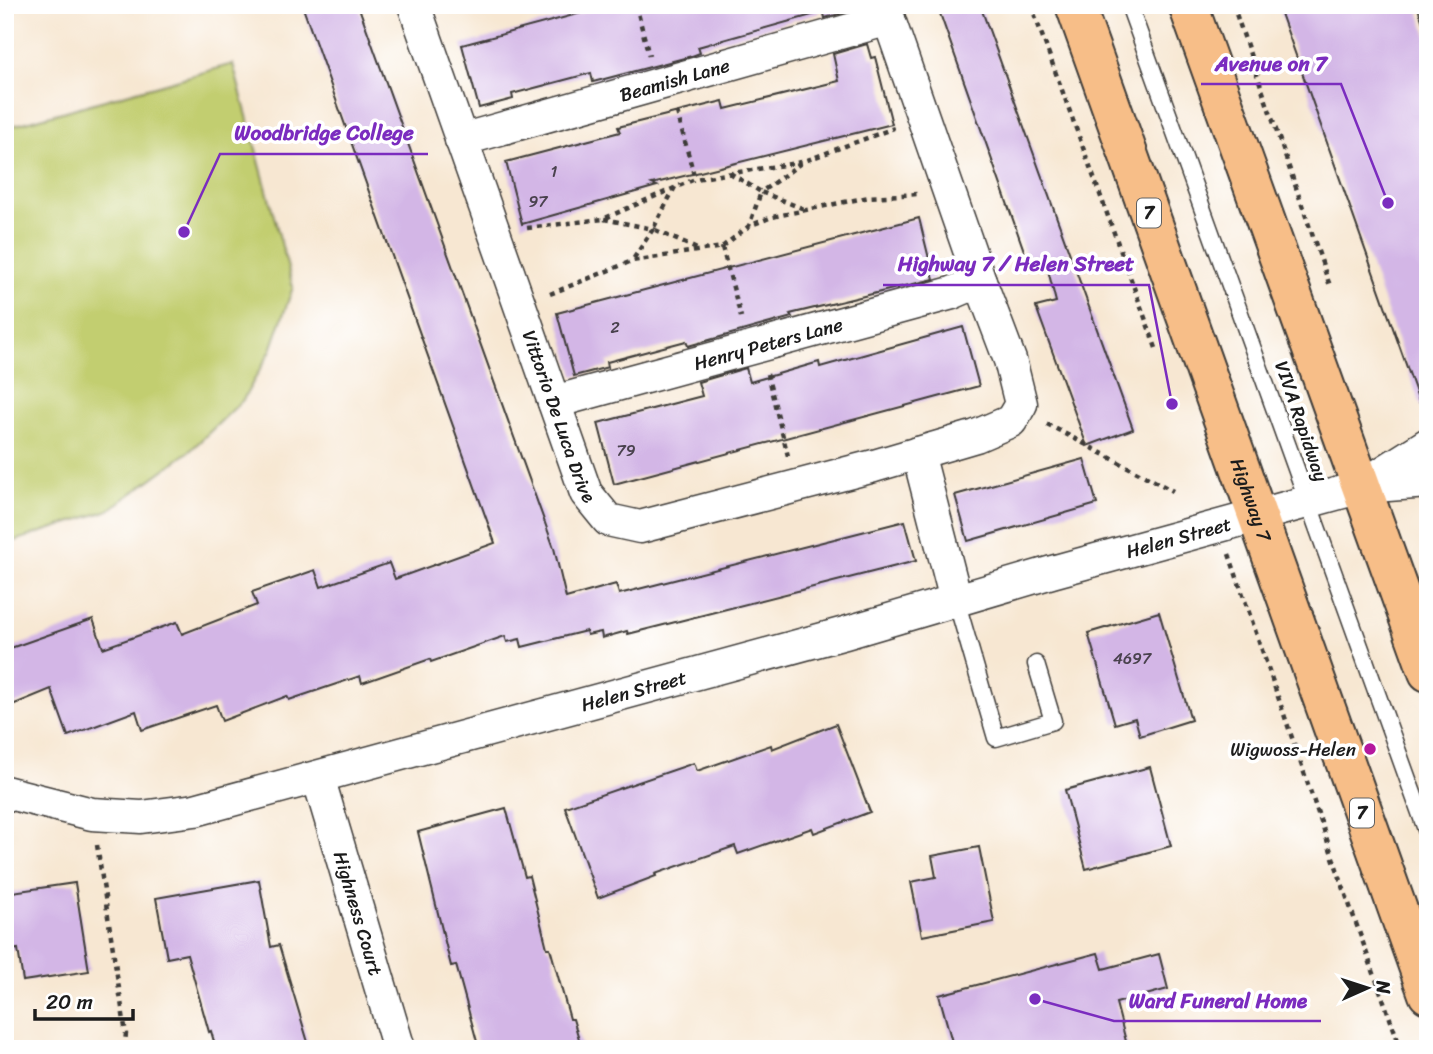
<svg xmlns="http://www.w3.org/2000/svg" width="1433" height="1054" viewBox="0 0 1433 1054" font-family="Sriracha,sans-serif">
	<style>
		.green { fill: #c2ce70; stroke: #6f7546; stroke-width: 2 }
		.building { fill: #d3b6e6 }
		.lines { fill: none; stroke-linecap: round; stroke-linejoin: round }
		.service-casing { stroke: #3d3a37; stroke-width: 19 }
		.minor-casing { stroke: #3d3a37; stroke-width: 35 }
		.primary-casing { stroke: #3d3a37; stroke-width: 42 }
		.path { stroke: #3d3a37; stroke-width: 4.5; stroke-dasharray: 5 5; stroke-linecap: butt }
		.service { stroke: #fff; stroke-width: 16 }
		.minor { stroke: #fff; stroke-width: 32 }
		.primary { stroke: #f7be88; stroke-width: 38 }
		.poi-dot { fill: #b5179e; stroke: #fff; stroke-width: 2.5 }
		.labels { text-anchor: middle; stroke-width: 7; stroke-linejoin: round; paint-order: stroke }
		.number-label { font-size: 16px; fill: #4a424e }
		.shield { fill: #fff; stroke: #606060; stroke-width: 2 }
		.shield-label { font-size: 18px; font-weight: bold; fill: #1c1c1c }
		.street-label { font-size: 19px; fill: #1c1c1c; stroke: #fff }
		.poi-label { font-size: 19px; fill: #1c1c1c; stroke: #fff; text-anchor: end }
		.leader { fill: none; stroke: #7b2cbf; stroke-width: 2.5 }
		.callout-dot { fill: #7b2cbf; stroke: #fff; stroke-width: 2.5 }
		.callout-label { font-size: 21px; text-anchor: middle; font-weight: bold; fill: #7b2cbf; stroke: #fff; stroke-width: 7; stroke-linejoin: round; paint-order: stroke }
	</style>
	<rect width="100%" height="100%" fill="#fff"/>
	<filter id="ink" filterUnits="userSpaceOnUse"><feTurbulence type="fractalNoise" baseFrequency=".0143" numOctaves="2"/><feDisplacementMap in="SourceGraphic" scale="14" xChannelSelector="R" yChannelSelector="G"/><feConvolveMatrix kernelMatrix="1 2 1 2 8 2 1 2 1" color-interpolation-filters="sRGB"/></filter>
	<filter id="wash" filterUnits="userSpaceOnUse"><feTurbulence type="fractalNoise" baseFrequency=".00686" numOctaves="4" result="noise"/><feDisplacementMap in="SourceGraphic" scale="28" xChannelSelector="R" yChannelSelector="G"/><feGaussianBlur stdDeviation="1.57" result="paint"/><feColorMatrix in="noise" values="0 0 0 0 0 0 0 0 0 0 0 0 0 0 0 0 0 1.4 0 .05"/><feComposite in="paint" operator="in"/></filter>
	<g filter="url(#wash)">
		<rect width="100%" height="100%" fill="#f7e7d2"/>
		<!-- green -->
		<path class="green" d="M233,64L293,287L271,350L243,400L191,450L109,510L5,544V128Z"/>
		<g id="blocks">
			<!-- building -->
			<g class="building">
				<path d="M302,5H358L554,548L566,598L616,584L619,594L905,521L916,561L628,634L627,631L602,638L601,632L587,635L586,631L522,647L520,639L507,642L505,636L431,662L430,659L362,683L360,676L289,700L287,696L222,721L216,705L142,730L136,711L68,736L51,689L5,708V650L93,619L103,648L177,622L182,634L257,605L252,592L315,570L321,587L389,563L395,579L495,543Z"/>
				<path d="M611,5H818L819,13L698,47L700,53L692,56L593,82L591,73L512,94L513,99L479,108L462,45Z"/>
				<path d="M822,5H856L857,9L825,18Z"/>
				<path d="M937,5H980L1133,429L1087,446L1036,307L1056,302L1045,258L1028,262Z"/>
				<path d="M1278,5H1417L1428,38V414L1424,415Z"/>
				<path d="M867,44L871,58L875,57L892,124L652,184L657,186L522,224L506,162L620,132L618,127L723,101L725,109L839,81L833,54Z"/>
				<path d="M919,218L934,279L790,314L792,317L688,346L686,341L607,362L608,367L574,376L557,313Z"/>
				<path d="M963,327L979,386L614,484L598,423L702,396L698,382L746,368L750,382L819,362L820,367Z"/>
				<path d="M1084,459L1097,504L968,541L955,495Z"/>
				<path d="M1159,612L1191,720L1140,736L1135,718L1115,724L1088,633Z"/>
				<path d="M836,724L870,812L814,833L812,828L738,854L735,846L655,874L656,876L598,898L565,807L694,763L697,771L771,745L772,749Z"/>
				<path d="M1150,767L1171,846L1086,869L1065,790Z"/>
				<path d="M506,808L525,877L529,876L547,948H550L570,1019H573L582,1049H479L456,965L451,966L418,832Z"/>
				<path d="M979,847L994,922L922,936L911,882L936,877L932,856Z"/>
				<path d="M259,880L271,947L279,945L310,1049H216L211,1031L209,1032L187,954L167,958L156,898Z"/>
				<path d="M75,883L89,971L23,981L18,949L5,951V893Z"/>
				<path d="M1098,953L1103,969L1159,954L1168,989L1116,1003L1128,1049H954L939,995Z"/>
			</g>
		</g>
	</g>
	<g filter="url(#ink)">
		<use href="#blocks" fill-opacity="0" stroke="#3d3a37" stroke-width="2"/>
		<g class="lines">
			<!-- service casing -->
			<g class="service-casing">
				<g id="service">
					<path d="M1129,5L1428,835"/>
					<path d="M956,600L996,738L1053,721L1036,664"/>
				</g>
			</g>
			<!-- minor casing -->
			<g class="minor-casing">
				<g id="minor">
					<path id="s1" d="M414,5L586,493L608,520L640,527L874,466L976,436L1011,421L1021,404L1010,360L980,281L884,5"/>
					<path id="s2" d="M461,140L889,19"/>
					<path id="s3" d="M554,402L952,293L980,281"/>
					<path d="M918,453L956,600"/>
					<path d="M1365,484L1428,444"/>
					<path id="s4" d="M318,777L399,1049"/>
					<path id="s5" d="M5,792L92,814L141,817L195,810L845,633L1052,572L1361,487L1428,482"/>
				</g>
			</g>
			<!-- primary casing -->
			<g class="primary-casing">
				<g id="primary">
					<path id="s6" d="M1075,5L1428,994"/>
					<path d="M1188,5L1428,672"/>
				</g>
			</g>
			<!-- path -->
			<g class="path">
				<path d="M636,5L649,56"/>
				<path d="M1031,5L1156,348"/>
				<path d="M1233,5L1330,286"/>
				<path d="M677,112L695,179"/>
				<path d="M801,163L761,192L804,209"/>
				<path d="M730,173L761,192L749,226"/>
				<path d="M675,187L653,229L697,249"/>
				<path d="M604,219L653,229L632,261"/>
				<path d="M527,228L603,219L695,179L802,162L894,128"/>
				<path d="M722,247L741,317"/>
				<path d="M550,294L632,261L722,247L749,226L772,217L869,197L918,194"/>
				<path d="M767,374L788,456"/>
				<path d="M1047,424L1173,491"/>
				<path d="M1229,554L1347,898L1401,1049"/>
				<path d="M97,845L126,1034L124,1049"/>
			</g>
			<!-- service -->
			<use href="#service" class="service"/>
			<!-- minor -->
			<use href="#minor" class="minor"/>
			<!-- primary -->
			<use href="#primary" class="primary"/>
		</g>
	</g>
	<!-- markers -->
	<circle class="poi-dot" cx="1370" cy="749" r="7"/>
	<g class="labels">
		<!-- number labels -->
		<g class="number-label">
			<text x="554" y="177">1</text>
			<text x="538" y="207">97</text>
			<text x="615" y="333">2</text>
			<text x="626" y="456">79</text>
			<text x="1132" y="664">4697</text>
		</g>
		<!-- shield labels -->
		<g class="shield">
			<rect x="1137" y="198.5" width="24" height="29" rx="5"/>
			<rect x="1350" y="798.5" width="24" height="29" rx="5"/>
		</g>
		<g class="shield-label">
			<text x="1149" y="219">7</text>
			<text x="1362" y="819">7</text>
		</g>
		<!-- street labels -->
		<g class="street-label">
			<text dy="7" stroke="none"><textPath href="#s2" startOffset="222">Beamish Lane</textPath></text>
			<text dy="7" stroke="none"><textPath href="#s3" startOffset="222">Henry Peters Lane</textPath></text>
			<text dy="7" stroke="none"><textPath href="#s1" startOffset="436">Vittorio De Luca Drive</textPath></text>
			<text transform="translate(1302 421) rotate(71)" y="7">VIVA Rapidway</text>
			<text dy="7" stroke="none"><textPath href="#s6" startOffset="525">Highway 7</textPath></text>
			<text dy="7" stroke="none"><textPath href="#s5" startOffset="1214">Helen Street</textPath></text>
			<text dy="7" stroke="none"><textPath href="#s5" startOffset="648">Helen Street</textPath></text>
			<text dy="7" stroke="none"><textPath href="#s4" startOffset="142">Highness Court</textPath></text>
		</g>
		<!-- poi labels -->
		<g class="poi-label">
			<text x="1356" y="756">Wigwoss-Helen</text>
		</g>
	</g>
	<!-- callouts -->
	<path class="leader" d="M1388 203L1341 84H1201M184 232L220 154H428M1172 404L1149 285H883M1035 999L1114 1021H1321"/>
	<g class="callout-dot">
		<circle cx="1388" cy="203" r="7"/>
		<circle cx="184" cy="232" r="7"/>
		<circle cx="1172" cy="404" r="7"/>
		<circle cx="1035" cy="999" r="7"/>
	</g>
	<g class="callout-label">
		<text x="1271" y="71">Avenue on 7</text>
		<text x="324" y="140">Woodbridge College</text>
		<text x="1016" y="271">Highway 7 / Helen Street</text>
		<text x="1218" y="1008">Ward Funeral Home</text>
	</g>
	<!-- margin -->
	<rect width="1433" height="1054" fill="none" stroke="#fff" stroke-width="28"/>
	<!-- north arrow -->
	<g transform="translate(1367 988) rotate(87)" stroke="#ffffff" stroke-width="5" paint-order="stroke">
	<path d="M0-5L12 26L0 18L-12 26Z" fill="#1c1c1c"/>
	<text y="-10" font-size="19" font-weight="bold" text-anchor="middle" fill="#1c1c1c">N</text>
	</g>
	<!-- scale -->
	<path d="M35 1009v10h98v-10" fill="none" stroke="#1c1c1c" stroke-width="3.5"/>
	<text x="46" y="1009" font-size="21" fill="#1c1c1c" stroke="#ffffff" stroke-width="5" paint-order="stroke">20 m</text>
</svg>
